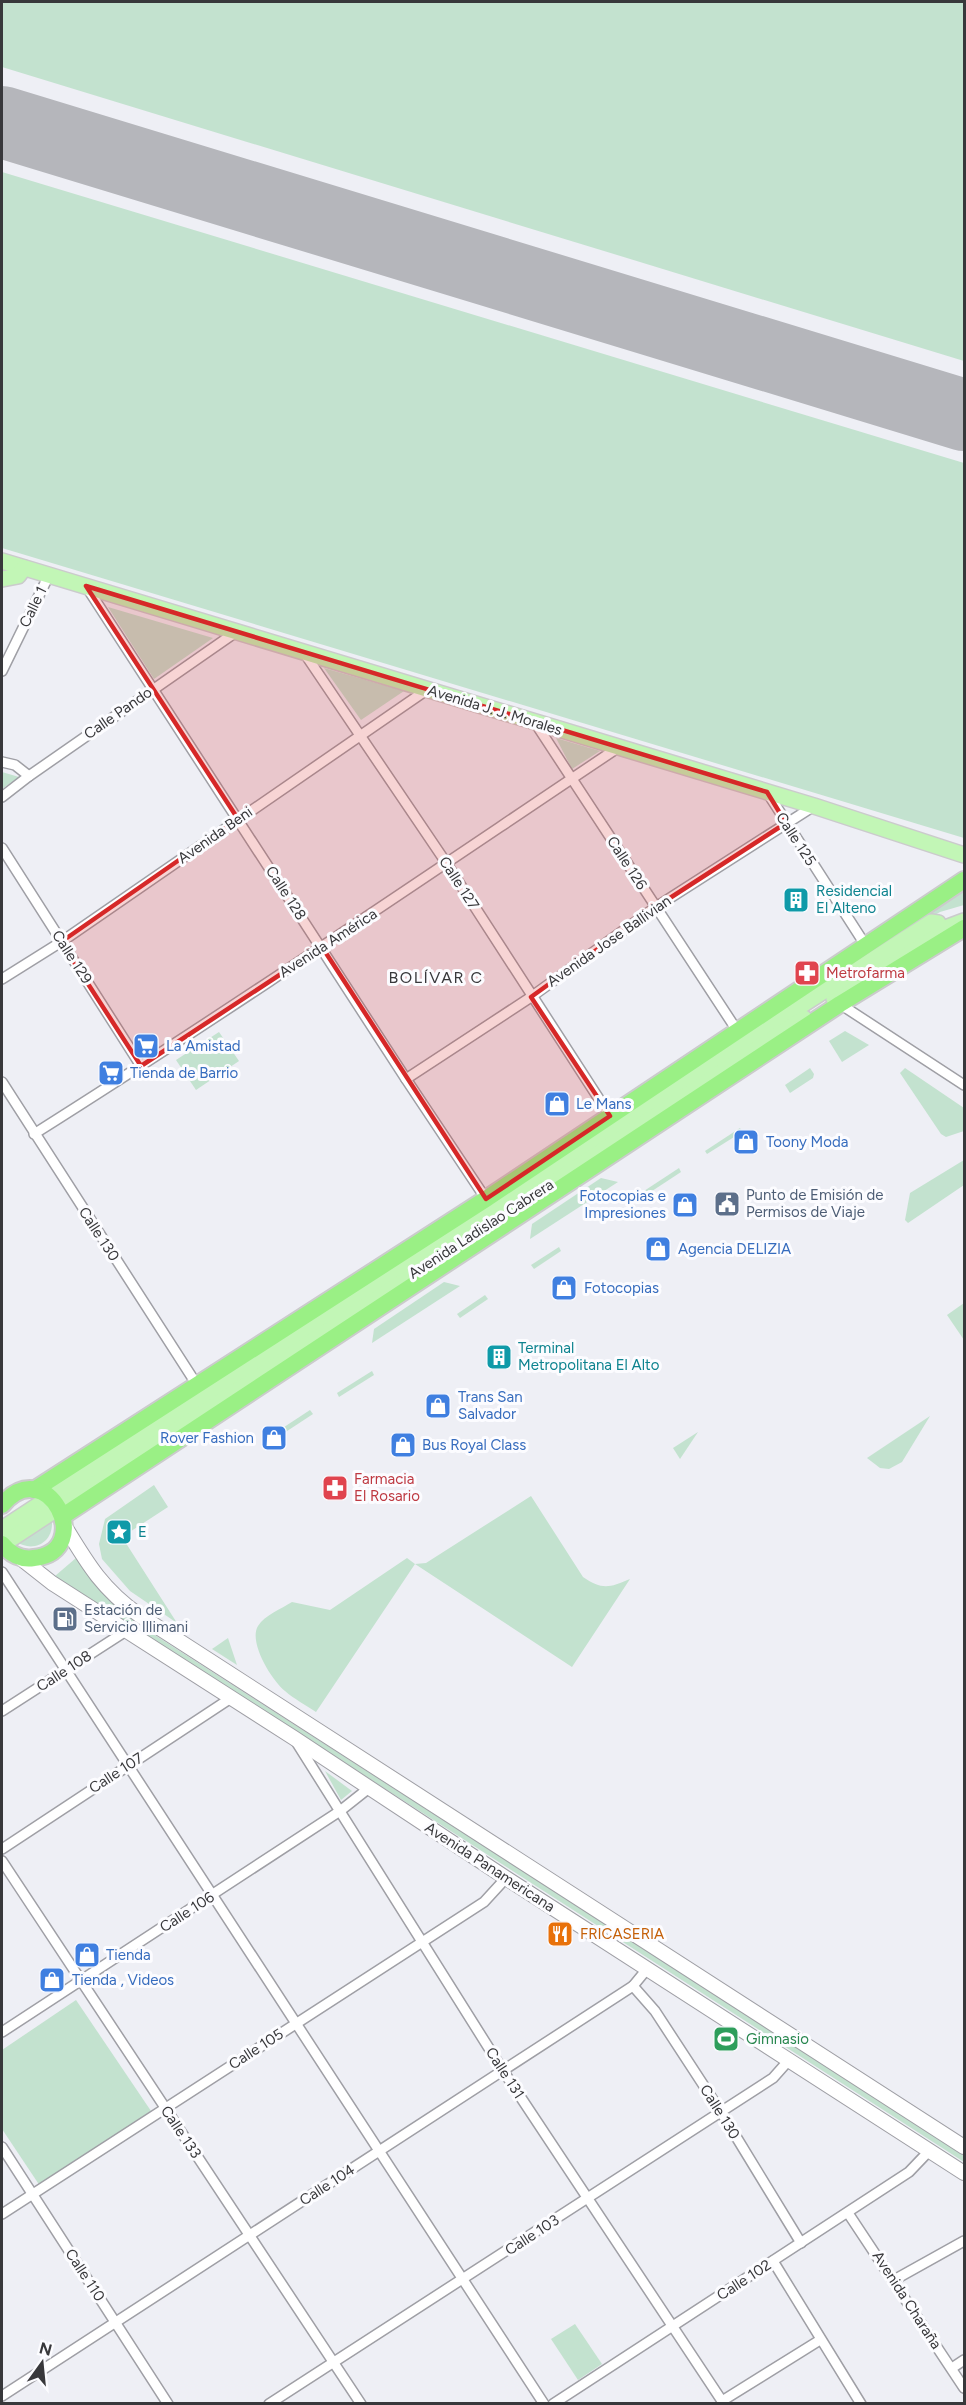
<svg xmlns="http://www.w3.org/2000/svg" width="966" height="2405" viewBox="0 0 966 2405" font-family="Figtree,sans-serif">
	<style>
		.green { fill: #c3e2cf }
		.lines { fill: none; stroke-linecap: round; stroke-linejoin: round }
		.runway { stroke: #b5b6bb; stroke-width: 72 }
		.street-casing { stroke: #9f9fa5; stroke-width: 12 }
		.secondary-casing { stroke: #9f9fa5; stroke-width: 16 }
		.primary-casing { stroke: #cbcbcc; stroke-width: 18 }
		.highway-casing { stroke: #cbcbcc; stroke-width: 20 }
		.street { stroke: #fff; stroke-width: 9 }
		.secondary { stroke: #fff; stroke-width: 14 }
		.primary { stroke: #c2f6b6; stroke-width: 15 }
		.highway { stroke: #9af085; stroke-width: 16 }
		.marked { fill: #d62828; fill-opacity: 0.2; stroke: #d62828; stroke-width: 4.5; stroke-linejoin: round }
		.labels { text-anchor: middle; stroke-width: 6; stroke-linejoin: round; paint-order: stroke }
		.street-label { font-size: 15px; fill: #38383b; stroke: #fcfcff }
		.culture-label { font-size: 15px; fill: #0d838f; stroke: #fcfcff; text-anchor: start }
		.health-label { font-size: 15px; fill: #be3a42; stroke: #fcfcff; text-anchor: start }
		.shop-label { font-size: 15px; fill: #366cbe; stroke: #fcfcff; text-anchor: start }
		.service-label { font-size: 15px; fill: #4e5e75; stroke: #fcfcff; text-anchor: start }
		.food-label { font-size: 15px; fill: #c56008; stroke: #fcfcff; text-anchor: start }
		.leisure-label { font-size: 15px; fill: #27864d; stroke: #fcfcff; text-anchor: start }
		.neighbourhood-label { font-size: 16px; letter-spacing: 1.5px; fill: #38383b; stroke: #fcfcff }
	</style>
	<rect width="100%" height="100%" fill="#eeeff5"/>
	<!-- green -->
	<g class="green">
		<path d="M2,2H964V361L2,67Z"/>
		<path d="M2,172L964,463V838L2,548Z"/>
		<path d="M108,607L213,638L154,679Z"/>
		<path d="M324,668L404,691L361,720Z"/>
		<path d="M556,738L600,751L572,769Z"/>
		<path d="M2,772L19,777L2,789Z"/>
		<path d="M964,889V905L940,912L924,921L795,1003Z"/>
		<path d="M845,1031L869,1045L842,1062L829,1041Z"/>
		<path d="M219,1032L239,1061L196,1090L176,1060Z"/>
		<path d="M810,1068L814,1074L813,1078L790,1093L785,1085Z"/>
		<path d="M905,1068L964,1108V1131L946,1137L941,1134L900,1073Z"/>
		<path d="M740,1128L742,1132L707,1154L705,1151Z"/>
		<path d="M964,1160V1185L908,1223L905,1220L910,1193Z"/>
		<path d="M679,1168L681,1172L646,1195L644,1191Z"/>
		<path d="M601,1178L618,1182L530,1239L532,1224Z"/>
		<path d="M559,1247L561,1251L534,1269L531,1265Z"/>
		<path d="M444,1282L460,1286L372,1343L374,1329Z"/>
		<path d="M485,1295L488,1299L460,1318L457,1314Z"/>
		<path d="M964,1303V1340L947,1315Z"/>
		<path d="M372,1371L374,1375L339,1397L337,1393Z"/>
		<path d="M310,1410L313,1414L278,1437L275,1433Z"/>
		<path d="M930,1416L902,1462L889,1469L880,1468L867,1458Z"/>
		<path d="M698,1432L680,1459L673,1448Z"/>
		<path d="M154,1485L168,1507L122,1537L177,1623L130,1591L102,1559L99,1544L105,1519Z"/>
		<path d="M531,1496L583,1577C602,1590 609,1588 630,1579L572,1667L415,1564L316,1712C306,1705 294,1699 285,1691C272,1681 248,1642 258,1626C265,1615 281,1609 292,1602L330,1610L407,1558L415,1564L426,1563Z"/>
		<path d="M51,1516C57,1540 35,1555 15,1541Z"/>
		<path d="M76,1558L102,1592L136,1623L964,2154V2162L55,1576Z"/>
		<path d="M228,1638L237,1665L212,1649Z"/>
		<path d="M325,1771L352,1791L341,1800Z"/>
		<path d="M76,2000L151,2111L40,2186L2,2129V2050Z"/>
		<path d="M575,2324L602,2364L578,2380L551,2339Z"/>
	</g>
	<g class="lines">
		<!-- runway -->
		<path class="runway" d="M2,122L964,415"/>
		<!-- street casing -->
		<g class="street-casing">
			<g id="street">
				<path d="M86,586L406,1079L486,1199"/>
				<path d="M305,654L447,864L610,1116"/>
				<path d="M2,671L49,575"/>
				<path d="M536,724L738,1032"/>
				<path d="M2,762L15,765L29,776"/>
				<path d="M767,792L866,946"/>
				<path d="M2,797L29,776L236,632"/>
				<path d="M2,848L141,1066"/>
				<path d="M2,979L61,942L428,689"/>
				<path d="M840,1004L964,1085"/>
				<path d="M406,1079L531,997L656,907L814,806"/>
				<path d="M2,1082L197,1385"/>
				<path d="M34,1134C232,1009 425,877 619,747"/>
				<path d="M2,1572L544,2404"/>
				<path d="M2,1711L126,1631"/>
				<path d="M297,1743L502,2069L724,2404"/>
				<path d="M2,1849L231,1698"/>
				<path d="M2,1861L361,2404"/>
				<path d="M633,1986L655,2011L721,2112L801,2243"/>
				<path d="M2,2032L340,1811L369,1788"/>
				<path d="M2,2147L168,2404"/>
				<path d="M848,2213L964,2388"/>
				<path d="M2,2214L484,1902L506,1878"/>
				<path d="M773,2261L861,2404"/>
				<path d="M894,2280L964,2241"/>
				<path d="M952,2368L964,2360"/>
				<path d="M2,2396L633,1986L647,1969"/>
				<path d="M722,2401L820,2340"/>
				<path d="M269,2404L773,2078L789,2060"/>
				<path d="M553,2404L909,2172L930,2150"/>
			</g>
		</g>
		<!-- secondary casing -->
		<g class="secondary-casing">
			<g id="secondary">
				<path d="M64,1525C87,1563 102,1589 139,1615L964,2147"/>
				<path d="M19,1557L52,1583L294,1738L506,1878L964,2173"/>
			</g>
		</g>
		<!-- primary casing -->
		<g class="primary-casing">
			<g id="primary">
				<path d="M2,561L814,806L964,855"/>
				<path d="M2,579L18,576L24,568"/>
				<path d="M834,999L940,930L964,921"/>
				<path d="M2,1529L630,1116L931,922L938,923L940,930"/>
				<path d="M2,1545L804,1018"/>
			</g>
		</g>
		<!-- highway casing -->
		<g class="highway-casing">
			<g id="highway">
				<path d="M34,1490L486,1199L964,880"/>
				<path d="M2,1505C47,1451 97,1551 34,1558C21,1560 10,1554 2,1544"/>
				<path d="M63,1516L840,1004L964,928"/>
			</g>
		</g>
		<!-- street -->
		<use href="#street" class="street"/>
		<!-- secondary -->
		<use href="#secondary" class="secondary"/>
		<!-- primary -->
		<use href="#primary" class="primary"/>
		<!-- highway -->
		<use href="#highway" class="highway"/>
	</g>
	<!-- marked area -->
	<path class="marked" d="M86,586L767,792L786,823L656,907L531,997L610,1116L486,1199L322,947L141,1066L61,942L238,819Z"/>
	<!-- icons -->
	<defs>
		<g id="building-square" transform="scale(1.35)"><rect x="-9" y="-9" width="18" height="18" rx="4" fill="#0f9aa8" stroke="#fcfcff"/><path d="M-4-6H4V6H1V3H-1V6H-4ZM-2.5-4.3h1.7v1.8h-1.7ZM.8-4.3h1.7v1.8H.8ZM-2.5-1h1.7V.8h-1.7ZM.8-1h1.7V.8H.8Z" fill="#fff"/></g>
		<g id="pharmacy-square" transform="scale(1.35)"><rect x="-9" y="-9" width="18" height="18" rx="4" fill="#e0444e" stroke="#fcfcff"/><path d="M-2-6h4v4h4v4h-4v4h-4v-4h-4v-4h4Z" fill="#fff"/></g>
		<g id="supermarket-square" transform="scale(1.35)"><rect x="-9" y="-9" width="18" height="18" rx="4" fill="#3f7fe0" stroke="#fcfcff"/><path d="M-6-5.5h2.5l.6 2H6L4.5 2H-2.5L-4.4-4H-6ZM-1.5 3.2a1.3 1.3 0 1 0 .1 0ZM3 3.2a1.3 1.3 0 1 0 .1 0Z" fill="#fff"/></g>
		<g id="shop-square" transform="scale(1.35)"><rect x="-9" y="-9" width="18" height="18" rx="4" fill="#3f7fe0" stroke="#fcfcff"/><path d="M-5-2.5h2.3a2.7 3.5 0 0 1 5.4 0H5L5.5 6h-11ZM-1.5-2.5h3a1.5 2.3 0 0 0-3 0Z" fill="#fff"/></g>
		<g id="civic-square" transform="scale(1.35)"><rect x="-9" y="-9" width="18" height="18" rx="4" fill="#5c6f8a" stroke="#fcfcff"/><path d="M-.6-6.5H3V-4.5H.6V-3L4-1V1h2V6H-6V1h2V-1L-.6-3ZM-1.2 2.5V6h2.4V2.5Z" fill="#fff"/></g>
		<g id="sight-square" transform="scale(1.35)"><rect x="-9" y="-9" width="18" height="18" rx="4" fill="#0f9aa8" stroke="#fcfcff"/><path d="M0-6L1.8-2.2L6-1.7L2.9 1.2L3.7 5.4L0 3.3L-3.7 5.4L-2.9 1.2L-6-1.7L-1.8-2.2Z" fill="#fff"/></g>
		<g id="fuel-square" transform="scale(1.35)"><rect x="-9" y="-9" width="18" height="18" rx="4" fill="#5c6f8a" stroke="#fcfcff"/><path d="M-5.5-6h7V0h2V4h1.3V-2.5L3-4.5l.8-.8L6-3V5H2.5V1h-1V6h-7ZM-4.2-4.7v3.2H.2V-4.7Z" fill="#fff"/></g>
		<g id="restaurant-square" transform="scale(1.35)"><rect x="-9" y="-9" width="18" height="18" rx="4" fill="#e8710a" stroke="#fcfcff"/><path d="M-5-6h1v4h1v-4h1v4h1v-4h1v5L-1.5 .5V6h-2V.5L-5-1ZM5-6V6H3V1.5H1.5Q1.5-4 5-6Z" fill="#fff"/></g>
		<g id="stadium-square" transform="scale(1.35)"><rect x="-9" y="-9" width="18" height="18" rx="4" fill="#2e9e5b" stroke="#fcfcff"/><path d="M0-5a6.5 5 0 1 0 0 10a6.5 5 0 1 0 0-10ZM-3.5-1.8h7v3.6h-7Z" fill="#fff"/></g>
	</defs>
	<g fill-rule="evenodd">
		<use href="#building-square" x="796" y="900"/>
		<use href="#pharmacy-square" x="807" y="973"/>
		<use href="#supermarket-square" x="146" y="1046"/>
		<use href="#supermarket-square" x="111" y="1073"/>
		<use href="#shop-square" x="557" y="1104"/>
		<use href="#shop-square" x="746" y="1142"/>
		<use href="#civic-square" x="727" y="1204"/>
		<use href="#shop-square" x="685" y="1205"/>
		<use href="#shop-square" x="658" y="1249"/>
		<use href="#shop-square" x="564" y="1288"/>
		<use href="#building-square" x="499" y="1357"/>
		<use href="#shop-square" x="438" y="1406"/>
		<use href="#shop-square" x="274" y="1438"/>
		<use href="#shop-square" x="403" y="1445"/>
		<use href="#pharmacy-square" x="335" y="1488"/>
		<use href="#sight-square" x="119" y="1532"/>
		<use href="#fuel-square" x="65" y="1619"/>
		<use href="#restaurant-square" x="560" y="1934"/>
		<use href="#shop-square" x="87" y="1955"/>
		<use href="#shop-square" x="52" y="1980"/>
		<use href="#stadium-square" x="726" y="2039"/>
	</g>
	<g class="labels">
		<!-- street labels -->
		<g class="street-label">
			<text transform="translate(33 607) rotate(-64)" y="5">Calle 1</text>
			<text transform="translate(495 710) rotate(17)" y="5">Avenida J. J. Morales</text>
			<text transform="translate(118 713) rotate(-35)" y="5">Calle Pando</text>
			<text transform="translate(215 835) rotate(-35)" y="5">Avenida Beni</text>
			<text transform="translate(796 839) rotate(57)" y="5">Calle 125</text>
			<text transform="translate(627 863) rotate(57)" y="5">Calle 126</text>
			<text transform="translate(459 883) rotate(57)" y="5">Calle 127</text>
			<text transform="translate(286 893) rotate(57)" y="5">Calle 128</text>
			<text transform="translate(609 941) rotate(-35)" y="5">Avenida Jose Ballivian</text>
			<text transform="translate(328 943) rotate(-33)" y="5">Avenida América</text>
			<text transform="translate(72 957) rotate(57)" y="5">Calle 129</text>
			<text transform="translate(481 1229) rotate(-33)" y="5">Avenida Ladislao Cabrera</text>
			<text transform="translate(99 1234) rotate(57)" y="5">Calle 130</text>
			<text transform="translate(64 1671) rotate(-33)" y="5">Calle 108</text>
			<text transform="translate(116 1773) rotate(-33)" y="5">Calle 107</text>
			<text transform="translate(490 1867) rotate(33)" y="5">Avenida Panamericana</text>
			<text transform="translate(187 1912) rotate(-33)" y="5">Calle 106</text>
			<text transform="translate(256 2049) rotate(-33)" y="5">Calle 105</text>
			<text transform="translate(505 2073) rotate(57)" y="5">Calle 131</text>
			<text transform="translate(720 2112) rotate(58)" y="5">Calle 130</text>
			<text transform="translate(181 2132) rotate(56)" y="5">Calle 133</text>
			<text transform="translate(327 2185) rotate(-33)" y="5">Calle 104</text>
			<text transform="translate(532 2235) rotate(-33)" y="5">Calle 103</text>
			<text transform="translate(85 2275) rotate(57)" y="5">Calle 110</text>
			<text transform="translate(744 2280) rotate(-33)" y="5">Calle 102</text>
			<text transform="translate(907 2300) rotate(57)" y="5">Avenida Charaña</text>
		</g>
		<!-- culture labels -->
		<g class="culture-label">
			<text x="816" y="896">Residencial<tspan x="816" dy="17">El Alteno</tspan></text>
			<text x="518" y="1353">Terminal<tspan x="518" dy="17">Metropolitana El Alto</tspan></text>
			<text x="138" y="1537">E</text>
		</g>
		<!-- health labels -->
		<g class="health-label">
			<text x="826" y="978">Metrofarma</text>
			<text x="354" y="1484">Farmacia<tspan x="354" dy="17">El Rosario</tspan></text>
		</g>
		<!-- shop labels -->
		<g class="shop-label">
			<text x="166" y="1051">La Amistad</text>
			<text x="130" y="1078">Tienda de Barrio</text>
			<text x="576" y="1109">Le Mans</text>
			<text x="766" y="1147">Toony Moda</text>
			<text x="666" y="1201" text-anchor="end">Fotocopias e<tspan x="666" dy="17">Impresiones</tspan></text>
			<text x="678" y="1254">Agencia DELIZIA</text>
			<text x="584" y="1293">Fotocopias</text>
			<text x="458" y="1402">Trans San<tspan x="458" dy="17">Salvador</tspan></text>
			<text x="254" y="1443" text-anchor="end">Rover Fashion</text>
			<text x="422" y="1450">Bus Royal Class</text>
			<text x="106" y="1960">Tienda</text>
			<text x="72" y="1985">Tienda , Videos</text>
		</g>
		<!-- service labels -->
		<g class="service-label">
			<text x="746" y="1200">Punto de Emisión de<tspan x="746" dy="17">Permisos de Viaje</tspan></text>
			<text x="84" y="1615">Estación de<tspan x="84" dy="17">Servicio Illimani</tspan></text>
		</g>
		<!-- food labels -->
		<g class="food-label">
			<text x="580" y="1939">FRICASERIA</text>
		</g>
		<!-- leisure labels -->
		<g class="leisure-label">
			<text x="746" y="2044">Gimnasio</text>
		</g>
		<!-- neighbourhood labels -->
		<g class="neighbourhood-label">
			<text x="436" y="983">BOLÍVAR C</text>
		</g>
	</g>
	<!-- border -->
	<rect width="966" height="2405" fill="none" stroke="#38383b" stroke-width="6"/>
	<!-- north arrow -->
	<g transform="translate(42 2363) rotate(15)" stroke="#fcfcff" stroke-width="4.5" paint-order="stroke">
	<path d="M0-4.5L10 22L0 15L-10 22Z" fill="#38383b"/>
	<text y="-9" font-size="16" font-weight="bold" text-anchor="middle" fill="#38383b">N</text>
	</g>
</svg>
